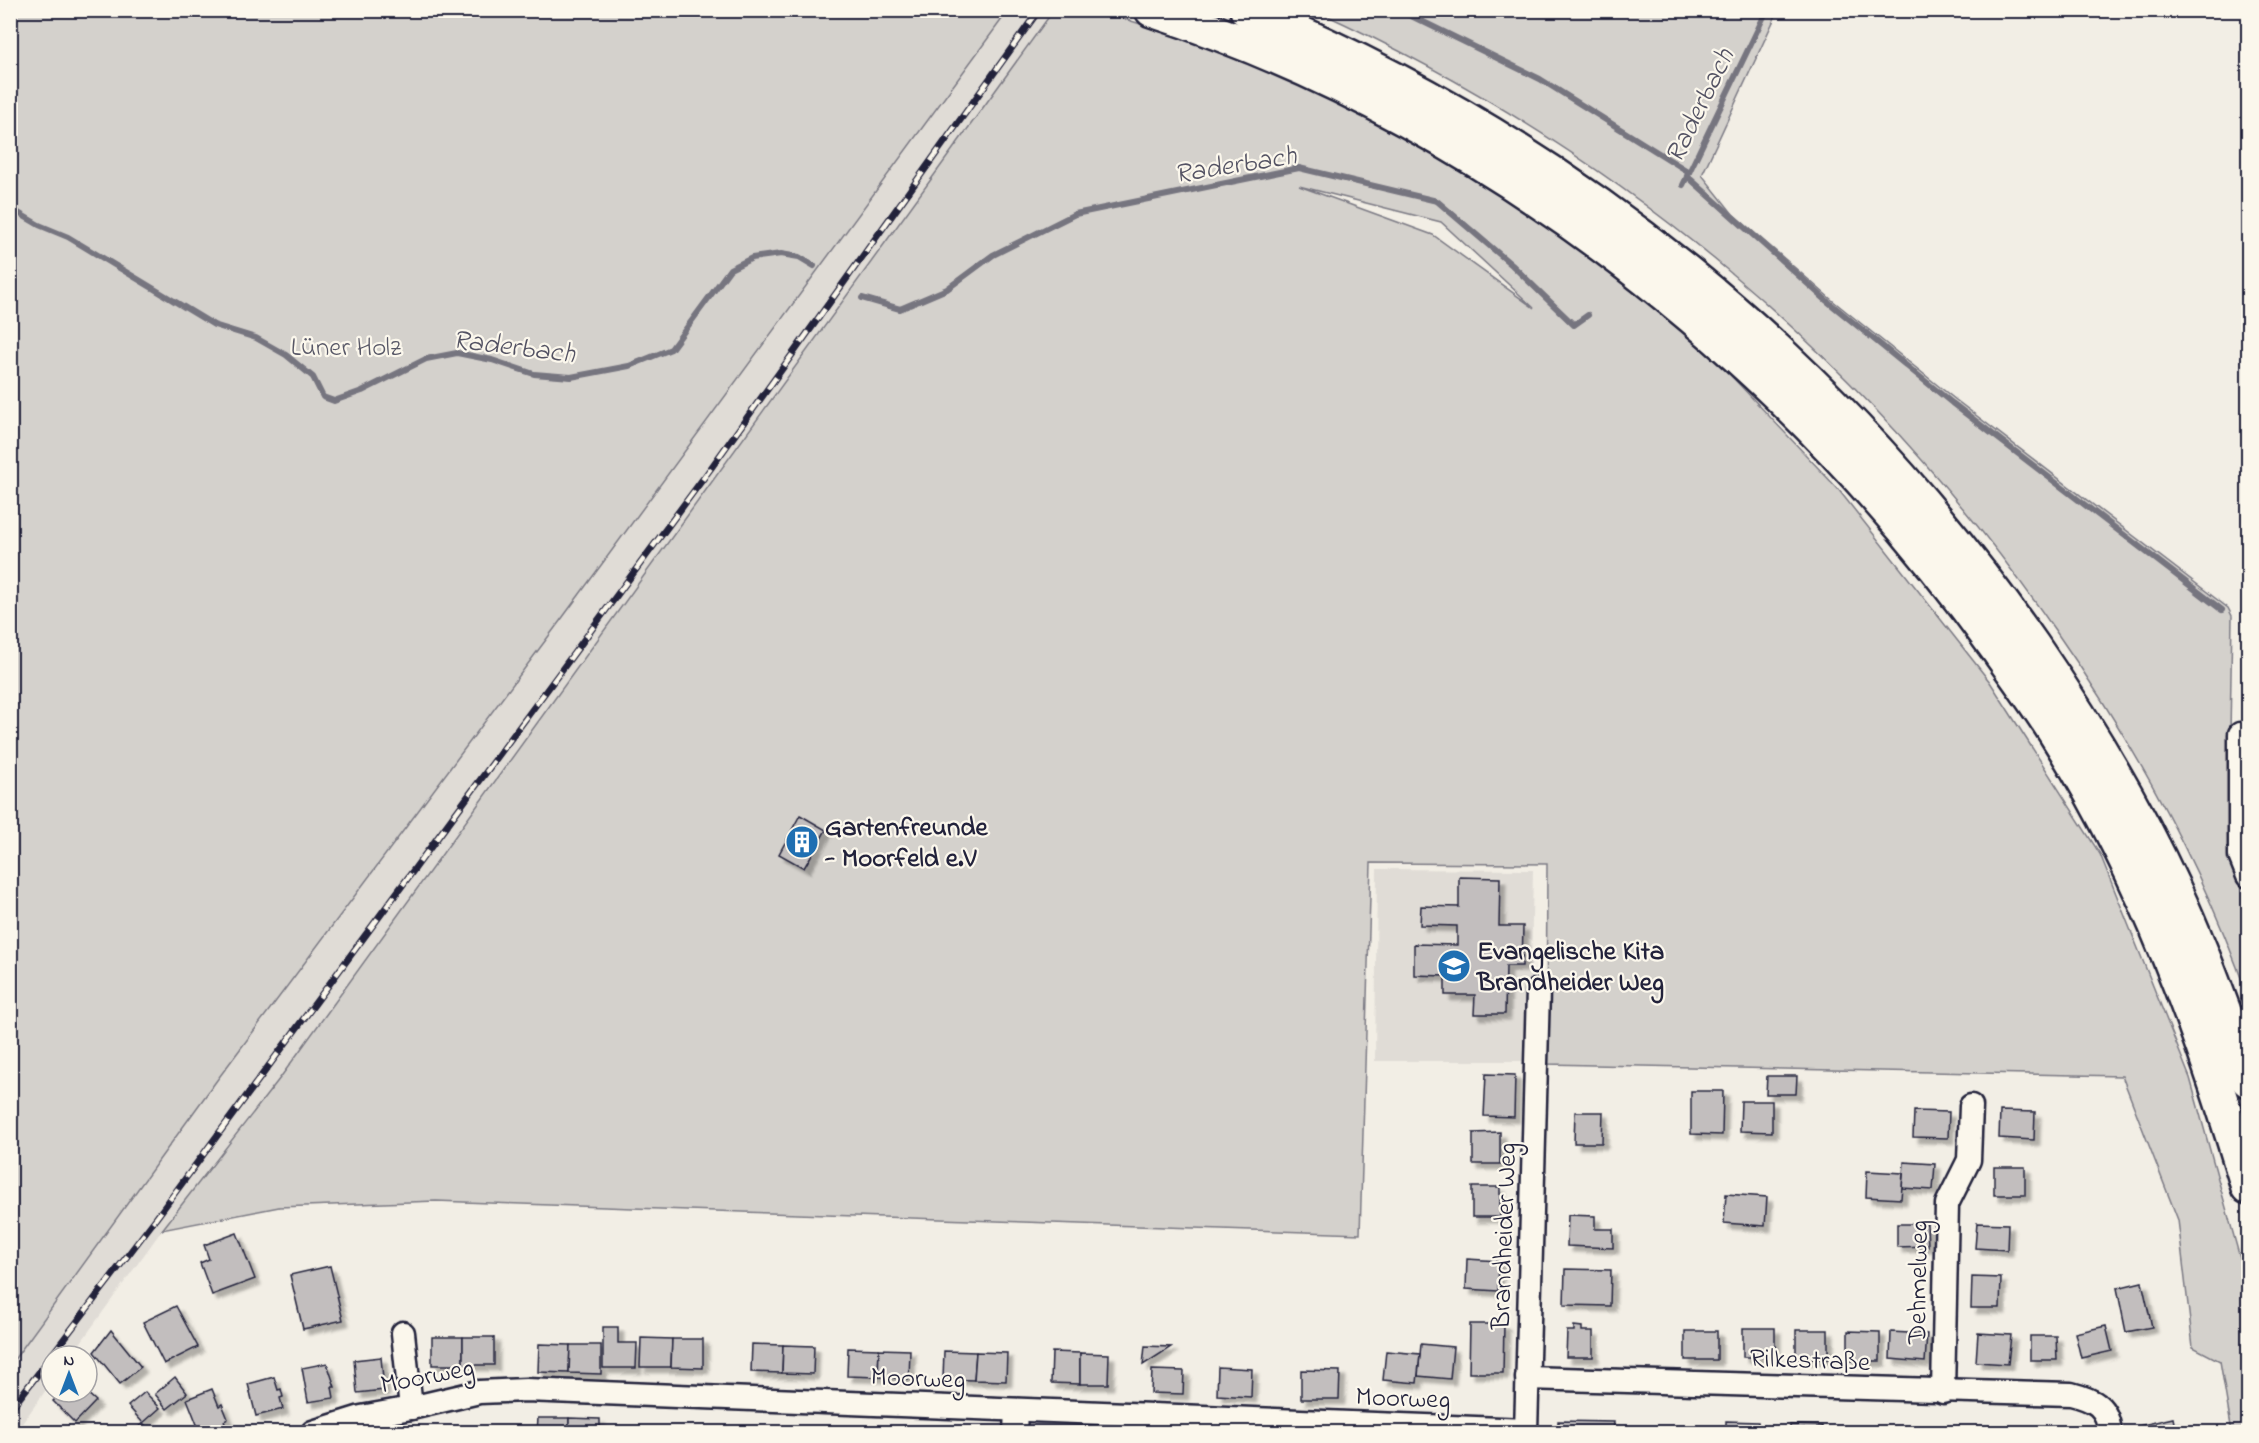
<svg xmlns="http://www.w3.org/2000/svg" width="2259" height="1443" viewBox="0 0 2259 1443" font-family="'Indie Flower',sans-serif">
	<style>
		.built { fill: #e0dcd6 }
		.green { fill: #d4d1cc; stroke: #7b7a84; stroke-width: 1.5; fill-rule: evenodd }
		.lines { fill: none; stroke-linecap: round; stroke-linejoin: round }
		.stream { stroke: #76747f; stroke-width: 6 }
		.building { fill: #c2bebe; stroke: #22223b; stroke-width: 1.5; filter: url(#shadow) }
		.minor-casing { stroke: #22223b; stroke-width: 27 }
		.highway-casing { stroke: #22223b; stroke-width: 38 }
		.minor { stroke: #fbf7ec; stroke-width: 22 }
		.highway { stroke: #fbf7ec; stroke-width: 33 }
		.rail-casing { stroke: #22223b; stroke-width: 7 }
		.rail { stroke: #fbf7ec; stroke-width: 4.5; stroke-dasharray: 14; stroke-linecap: butt }
		.labels { text-anchor: middle; stroke-width: 4.5; stroke-linejoin: round; paint-order: stroke }
		.park-label { font-size: 27px; fill: #575766; stroke: #fbf7ec }
		.poi-label { font-size: 27px; font-weight: bold; fill: #22223b; stroke: #fbf7ec; text-anchor: start }
		.street-label { font-size: 27px; fill: #22223b; stroke: #fbf7ec }
		.water-label { font-size: 28px; font-style: italic; fill: #535263; stroke: #fbf7ec }
	</style>
	<defs>
		<filter id="shadow"><feDropShadow dx="5.5" dy="5.5" stdDeviation="1.5" flood-color="#0004"/></filter>
	</defs>
	<rect width="100%" height="100%" fill="#f2eee5"/>
	<filter id="ink" filterUnits="userSpaceOnUse"><feTurbulence type="fractalNoise" baseFrequency=".0167" numOctaves="2"/><feDisplacementMap in="SourceGraphic" scale="12" xChannelSelector="R" yChannelSelector="G"/><feConvolveMatrix kernelMatrix="1 2 1 2 8 2 1 2 1" color-interpolation-filters="sRGB"/></filter>
	<g filter="url(#ink)">
		<!-- built -->
		<g class="built">
			<path d="M1008,11H1053L280,1078L162,1230L71,1356H51V1383L16,1432H11V1364L217,1080L563,617Z"/>
			<path d="M1377,869L1533,870L1529,1061H1375Z"/>
		</g>
		<!-- green -->
		<g class="green">
			<path d="M11,10L1008,11L563,617L217,1080L11,1364Z"/>
			<path d="M1053,11H1099L1237,54L1481,174L1703,346L1838,489L1990,682L2100,854L2190,1078L2248,1287V1432H2232L2220,1361L2193,1347L2178,1220L2122,1076L1546,1064L1547,864L1371,863L1360,1234L436,1201L279,1207L162,1230L280,1078ZM1299,186L1441,222L1534,308L1433,235Z"/>
			<path d="M1317,11H1778L1702,175L1733,214L1832,300L1956,400L2228,608L2232,616L2228,852L2248,896V997C2202,867 2136,746 2057,633C1870,362 1617,148 1317,11Z"/>
			<path d="M2244,619H2248V759Z"/>
		</g>
		<g class="lines">
			<!-- stream -->
			<g class="stream">
				<path d="M1399,10L1540,79L1689,172"/>
				<path d="M1687,176L1827,301L1952,403L2222,610"/>
				<path d="M1683,185L1767,10"/>
				<path d="M10,208L39,225L68,237L214,325L256,338L286,355L313,377L323,397L334,401L362,391L426,359L457,353L492,360L534,374L571,377L629,366L671,349L730,269L752,258L781,254L799,257L814,266"/>
				<path d="M862,298L900,309L947,289L993,255L1075,214L1299,168L1437,201L1512,265L1574,325L1588,315"/>
			</g>
		</g>
		<!-- building -->
		<g class="building">
			<path d="M800,815L826,830L804,868L779,854Z"/>
			<path d="M1459,877L1500,878L1499,926H1523L1522,966H1506L1505,1014H1474L1475,995H1445V976L1414,975V944L1457,945V926L1420,925L1421,906L1459,907Z"/>
			<path d="M1486,1074L1515,1075L1514,1117L1484,1116Z"/>
			<path d="M1767,1076H1797L1796,1094H1766Z"/>
			<path d="M1691,1091H1723L1722,1135L1691,1134Z"/>
			<path d="M1741,1101H1772V1132L1740,1131Z"/>
			<path d="M1914,1111L1949,1112L1948,1138L1913,1137Z"/>
			<path d="M2000,1111L2035,1112L2034,1140L1999,1138Z"/>
			<path d="M1575,1112H1603L1602,1143H1574Z"/>
			<path d="M1500,1132V1164H1473V1133Z"/>
			<path d="M1904,1162L1935,1164L1933,1190L1902,1188Z"/>
			<rect x="1994" y="1167" width="31" height="28"/>
			<path d="M1867,1171L1903,1173L1901,1199L1866,1197Z"/>
			<rect x="1472" y="1187" width="28" height="30"/>
			<path d="M1726,1194L1767,1197L1765,1226L1724,1223Z"/>
			<path d="M1568,1215L1595,1216V1229H1613V1248L1567,1246Z"/>
			<path d="M1977,1223L2008,1224L2007,1250L1975,1248Z"/>
			<path d="M1897,1224H1927L1928,1246L1897,1247Z"/>
			<path d="M237,1233L255,1279L212,1295L200,1263L209,1259L204,1245Z"/>
			<path d="M1467,1259L1499,1261L1498,1291L1466,1289Z"/>
			<path d="M330,1266L343,1320L303,1329L290,1275Z"/>
			<path d="M1565,1269L1611,1270L1610,1306L1564,1305Z"/>
			<path d="M1972,1277L2001,1278L2000,1308H1971Z"/>
			<path d="M2142,1282L2152,1327L2126,1332L2117,1288Z"/>
			<path d="M176,1306L198,1347L164,1364L143,1322Z"/>
			<path d="M1470,1324H1504L1503,1373H1469Z"/>
			<path d="M1574,1326L1582,1327V1331H1593V1357H1566L1567,1331H1574Z"/>
			<path d="M2106,1326L2112,1351L2081,1358L2075,1333Z"/>
			<path d="M603,1327H618V1343H637L636,1368H603Z"/>
			<rect x="1743" y="1328" width="32" height="29"/>
			<path d="M111,1330L141,1367L120,1384L94,1352Z"/>
			<rect x="1796" y="1330" width="32" height="29"/>
			<rect x="1685" y="1331" width="32" height="29"/>
			<path d="M1848,1331L1880,1332V1361H1848Z"/>
			<path d="M1891,1332L1927,1334L1925,1362L1890,1359Z"/>
			<path d="M1978,1333L2011,1335L2008,1364L1976,1362Z"/>
			<path d="M2030,1336H2056L2057,1360H2030Z"/>
			<rect x="432" y="1337" width="31" height="28"/>
			<rect x="463" y="1337" width="31" height="28"/>
			<path d="M641,1338L672,1339L671,1367H640Z"/>
			<path d="M672,1339H703V1368L671,1367Z"/>
			<path d="M539,1344L570,1345L569,1373L538,1372Z"/>
			<path d="M752,1344L783,1345L782,1373L751,1372Z"/>
			<path d="M1421,1344L1453,1347L1450,1379L1418,1376Z"/>
			<path d="M570,1345H601V1374L569,1373Z"/>
			<path d="M783,1345L814,1346L813,1374L782,1373Z"/>
			<path d="M1145,1346L1171,1347L1143,1365Z"/>
			<path d="M848,1348L879,1349L878,1377L847,1376Z"/>
			<path d="M879,1349L910,1350L909,1379L878,1377Z"/>
			<path d="M944,1351L976,1352L974,1380L943,1379Z"/>
			<path d="M1386,1351L1420,1354L1417,1383L1383,1380Z"/>
			<path d="M976,1352L1007,1353L1006,1381L974,1380Z"/>
			<path d="M1052,1352L1080,1353V1384L1051,1383Z"/>
			<path d="M1080,1353L1109,1354L1108,1384H1080Z"/>
			<path d="M381,1357L384,1390L357,1393L354,1360Z"/>
			<path d="M327,1363L335,1387H332L334,1398L308,1402L302,1368Z"/>
			<path d="M1218,1367L1252,1369L1251,1397L1217,1395Z"/>
			<path d="M1152,1370L1184,1371L1183,1394L1151,1393Z"/>
			<path d="M1301,1370L1340,1371L1339,1399H1301Z"/>
			<path d="M175,1377L187,1393L167,1409L155,1394Z"/>
			<path d="M274,1377L278,1390L281,1389L283,1397L280,1398L283,1409L256,1416L248,1384Z"/>
			<path d="M212,1389L219,1406L222,1404L228,1419L224,1421L228,1431L225,1432H200L187,1399Z"/>
			<path d="M62,1392H86L96,1401L75,1423L53,1401Z"/>
			<path d="M145,1392L160,1408L143,1423L128,1406Z"/>
			<path d="M538,1418H569V1432H537Z"/>
			<path d="M569,1418L600,1419V1432H569Z"/>
			<path d="M2173,1418L2176,1432H2139L2138,1426Z"/>
			<path d="M1558,1421L1614,1422L1613,1432H1558Z"/>
			<path d="M1726,1421L1758,1422V1432H1726Z"/>
			<path d="M143,1423L152,1432H133Z"/>
			<path d="M1790,1425L1822,1426V1432H1790Z"/>
			<rect x="1844" y="1428" width="32" height="4"/>
			<rect x="1897" y="1428" width="32" height="4"/>
			<rect x="1956" y="1429" width="32" height="3"/>
			<rect x="2000" y="1431" width="32" height="1"/>
		</g>
		<g class="lines">
			<!-- minor casing -->
			<g class="minor-casing">
				<g id="minor">
					<path d="M2240,734V856L2248,876"/>
					<path d="M403,1333L411,1408"/>
					<path d="M1527,1378L2071,1394C2095,1400 2107,1406 2110,1432"/>
					<path d="M1943,1392L1947,1204L1969,1160L1971,1106"/>
					<path d="M313,1432L361,1417L411,1408L479,1392L526,1390L1526,1430"/>
					<path d="M1015,1432L1016,1410"/>
					<path d="M1526,1432L1538,990"/>
				</g>
			</g>
			<!-- highway casing -->
			<g class="highway-casing">
				<g id="highway">
					<path d="M1152,10C1493,121 1790,360 1997,649C2018,678 2040,708 2059,739C2145,876 2202,1032 2248,1187"/>
					<path d="M1247,10C1567,143 1836,362 2033,646C2086,723 2135,804 2174,889C2203,951 2226,1015 2248,1080"/>
				</g>
			</g>
			<!-- minor -->
			<use href="#minor" class="minor"/>
			<!-- highway -->
			<use href="#highway" class="highway"/>
			<!-- rail casing -->
			<g class="rail-casing">
				<g id="rail">
					<path d="M51,1356L157,1217L711,468L1039,10"/>
					<path d="M10,1410L51,1357"/>
				</g>
			</g>
			<!-- rail -->
			<use href="#rail" class="rail"/>
		</g>
	</g>
	<!-- icons -->
	<defs>
		<g id="building-disc" transform="scale(1.725)"><circle r="9.5" fill="#1f6fb2" stroke="#fbf7ec"/><path d="M-4-6H4V6H1V3H-1V6H-4ZM-2.5-4.3h1.7v1.8h-1.7ZM.8-4.3h1.7v1.8H.8ZM-2.5-1h1.7V.8h-1.7ZM.8-1h1.7V.8H.8Z" fill="#fff"/></g>
		<g id="school-disc" transform="scale(1.725)"><circle r="9.5" fill="#1f6fb2" stroke="#fbf7ec"/><path d="M0-5L7-2L0 1L-7-2ZM-4 1L0 2.5L4 1V4Q0 6-4 4Z" fill="#fff"/></g>
	</defs>
	<g fill-rule="evenodd">
		<use href="#building-disc" x="802" y="842"/>
		<use href="#school-disc" x="1454" y="966"/>
	</g>
	<g class="labels">
		<!-- park labels -->
		<g class="park-label">
			<text x="346" y="355">Lüner Holz</text>
		</g>
		<!-- poi labels -->
		<g class="poi-label">
			<text x="825" y="835">Gartenfreunde<tspan x="825" dy="31">- Moorfeld e.V</tspan></text>
			<text x="1477" y="959">Evangelische Kita<tspan x="1477" dy="31">Brandheider Weg</tspan></text>
		</g>
		<!-- street labels -->
		<g class="street-label">
			<text transform="translate(1503 1236) rotate(-88)" y="9">Brandheider Weg</text>
			<text transform="translate(1917 1282) rotate(-89)" y="9">Dehmelweg</text>
			<text transform="translate(1810 1359) rotate(2)" y="9">Rilkestraße</text>
			<text transform="translate(427 1375) rotate(-11)" y="9">Moorweg</text>
			<text transform="translate(918 1377) rotate(2)" y="9">Moorweg</text>
			<text transform="translate(1403 1397) rotate(2)" y="9">Moorweg</text>
		</g>
		<!-- water labels -->
		<g class="water-label">
			<text transform="translate(1698 105) rotate(-64)" y="10">Raderbach</text>
			<text transform="translate(1235 163) rotate(-9)" y="10">Raderbach</text>
			<text transform="translate(514 345) rotate(7)" y="10">Raderbach</text>
		</g>
	</g>
	<!-- margin -->
	<rect width="2259" height="1443" fill="none" stroke="#fbf7ec" stroke-width="36"/>
	<rect x="18" y="18" width="2223" height="1407" fill="none" stroke="#22223b" stroke-width="2" filter="url(#ink)"/>
	<!-- north arrow -->
	<g transform="translate(69 1374)"><circle r="28" fill="#fbf7ec" stroke="#a4a2a5" stroke-width="1.5"/>
	<path d="M0-4.5L10 22L0 15L-10 22Z" fill="#1f6fb2"/>
	<text y="-9" font-size="16" font-weight="bold" text-anchor="middle" fill="#22223b">N</text>
	</g>
</svg>
